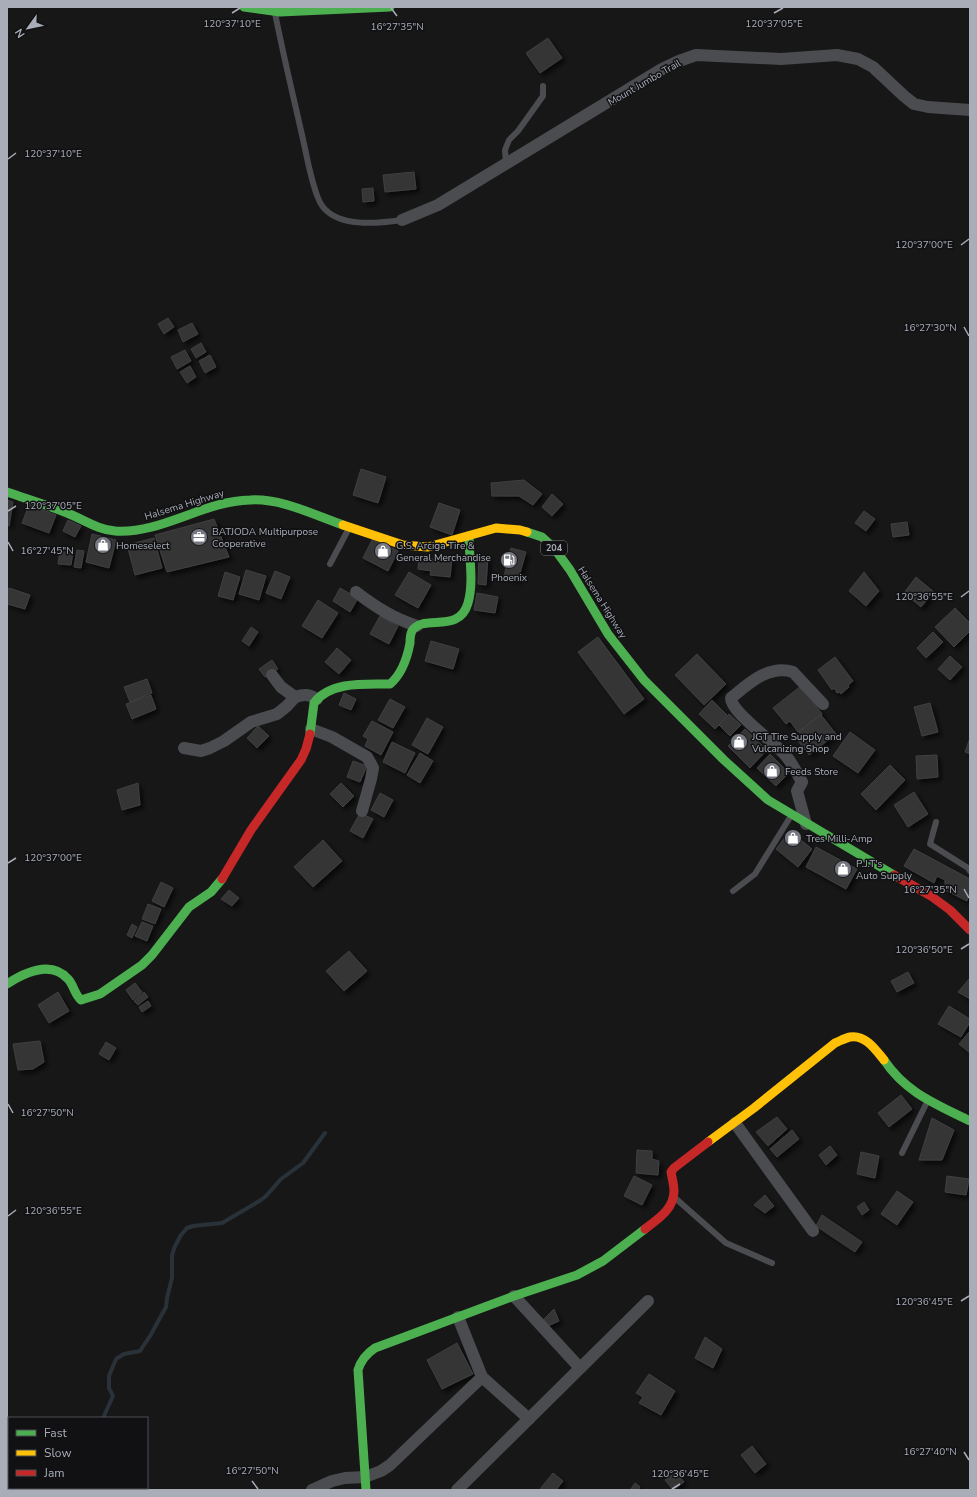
<svg xmlns="http://www.w3.org/2000/svg" width="977" height="1497" viewBox="0 0 977 1497" font-family="'Nunito Sans',sans-serif">
	<style>
		.lines { fill: none; stroke-linecap: round; stroke-linejoin: round }
		.stream { stroke: #2a3239; stroke-width: 4 }
		.building { fill: #353536; stroke: #3f4043; filter: url(#shadow) }
		.lane { stroke: #4b4c50; stroke-width: 6 }
		.street { stroke: #4b4c50; stroke-width: 12 }
		.fast { stroke: #4caf50; stroke-width: 9 }
		.slow { stroke: #ffc107; stroke-width: 9 }
		.jam { stroke: #c62828; stroke-width: 9 }
		.ticks { fill: none; stroke: #a8adb8; stroke-width: 1.5 }
		.labels { text-anchor: middle; stroke-width: 3; stroke-linejoin: round; paint-order: stroke }
		.shield { fill: #111113; stroke: #7b7e86; stroke-width: 1 }
		.shield-label { font-size: 9px; font-weight: bold; fill: #a8adb8 }
		.street-label { font-size: 10px; fill: #a8adb8; stroke: #111113 }
		.poi-label { font-size: 10px; fill: #a8adb8; stroke: #111113; text-anchor: start }
		.ticks-label { font-size: 10px; text-anchor: middle; fill: #a8adb8; stroke: #111113; stroke-width: 3; stroke-linejoin: round; paint-order: stroke }
	</style>
	<defs>
		<filter id="shadow"><feDropShadow dx="3.5" dy="3.5" stdDeviation="2" flood-color="#0009"/></filter>
	</defs>
	<rect width="100%" height="100%" fill="#171717"/>
	<g class="lines">
		<!-- stream -->
		<g class="stream">
			<path d="M103,1418L113,1396L109,1388V1376L116,1359L124,1354L140,1351L150,1336L166,1307L167,1298L172,1278V1255L175,1246L181,1235L187,1228L193,1226L222,1223L261,1200L266,1196L281,1179L303,1163L325,1133"/>
			<path d="M7,1485L9,1484"/>
		</g>
	</g>
	<!-- building -->
	<g class="building">
		<path d="M548,38L562,58L540,73L526,53Z"/>
		<path d="M414,172L416,189L385,192L383,175Z"/>
		<path d="M373,188L374,201L363,202L362,189Z"/>
		<path d="M168,318L174,327L164,334L158,324Z"/>
		<path d="M192,323L198,334L183,342L178,330Z"/>
		<path d="M201,343L206,352L196,358L191,349Z"/>
		<path d="M185,350L191,361L177,369L171,357Z"/>
		<path d="M210,355L216,367L205,373L199,361Z"/>
		<path d="M190,366L196,377L187,383L180,372Z"/>
		<path d="M361,469L386,477L378,503L353,495Z"/>
		<path d="M524,480L542,494L533,505L519,496H492L491,483Z"/>
		<path d="M552,494L563,504L552,516L542,507Z"/>
		<path d="M7,500L13,502L9,526L7,525Z"/>
		<path d="M439,503L460,510L452,535L430,527Z"/>
		<path d="M29,505L56,515L49,533L22,523Z"/>
		<path d="M864,511L875,519L866,531L855,523Z"/>
		<path d="M214,519L229,557L167,572L155,535Z"/>
		<path d="M68,520L81,526L75,537L63,531Z"/>
		<path d="M907,522L909,535L893,537L891,524Z"/>
		<path d="M92,534L116,540L109,568L86,562Z"/>
		<path d="M154,538L162,568L135,575L127,545Z"/>
		<path d="M373,538L398,551L388,571L363,558Z"/>
		<path d="M511,548L526,552L518,580L504,576Z"/>
		<path d="M60,550L73,552L71,565L58,564Z"/>
		<path d="M77,550L84,551L81,568L74,567Z"/>
		<path d="M479,556L488,557L486,585L478,584Z"/>
		<path d="M419,557L440,560L441,557L452,558L450,577L430,575L431,571L418,569Z"/>
		<path d="M246,570L266,576L259,600L239,594Z"/>
		<path d="M275,571L290,577L281,599L266,593Z"/>
		<path d="M225,572L240,577L233,600L218,596Z"/>
		<path d="M409,572L431,585L418,608L395,595Z"/>
		<path d="M864,572L879,591L866,606L849,591Z"/>
		<path d="M916,577L934,592L921,607L904,593Z"/>
		<path d="M9,588L30,595L25,609L7,604V592Z"/>
		<path d="M340,588L358,598L350,612L333,601Z"/>
		<path d="M477,593L498,597L495,613L474,610Z"/>
		<path d="M318,600L338,613L322,638L302,626Z"/>
		<path d="M955,608L970,623V631L954,647L935,627Z"/>
		<path d="M380,616L398,626L389,644L370,634Z"/>
		<path d="M251,627L258,632L249,646L242,641Z"/>
		<path d="M933,632L943,642L926,658L917,648Z"/>
		<path d="M598,637L644,699L624,714L578,652Z"/>
		<path d="M431,641L459,649L453,669L425,661Z"/>
		<path d="M337,648L351,660L339,674L325,662Z"/>
		<path d="M697,654L726,684L704,705L675,675Z"/>
		<path d="M950,656L962,667L950,680L938,669Z"/>
		<path d="M835,657L853,681L848,685L849,687L841,694L839,692L837,693L834,688L832,690L818,670Z"/>
		<path d="M272,660L278,669L265,677L259,669Z"/>
		<path d="M147,679L152,693L130,702L124,687Z"/>
		<path d="M801,686L822,714L798,732L790,721L786,724L773,708Z"/>
		<path d="M344,693L356,699L351,710L339,705Z"/>
		<path d="M151,695L156,709L132,719L126,704Z"/>
		<path d="M390,699L405,707L393,728L378,720Z"/>
		<path d="M712,700L728,716L715,729L699,714Z"/>
		<path d="M930,703L938,732L922,736L914,707Z"/>
		<path d="M729,714L741,725L730,736L719,725Z"/>
		<path d="M821,715L836,734L809,755L798,741L803,737L799,732Z"/>
		<path d="M427,718L443,727L428,754L412,745Z"/>
		<path d="M372,721L393,732L381,755L365,746L368,739L363,736Z"/>
		<path d="M258,726L269,736L257,748L247,738Z"/>
		<path d="M745,729L767,750L750,768L728,746Z"/>
		<path d="M850,732L875,750L858,773L833,756Z"/>
		<path d="M970,738V754L965,752Z"/>
		<path d="M392,742L415,753L405,773L383,762Z"/>
		<path d="M420,753L433,761L420,783L407,775Z"/>
		<path d="M770,754L789,773L776,786L757,768Z"/>
		<path d="M937,755L938,777L917,779L916,756Z"/>
		<path d="M353,761L367,766L360,782L347,777Z"/>
		<path d="M890,765L905,780L876,810L861,794Z"/>
		<path d="M138,783L140,805L122,810L117,790Z"/>
		<path d="M341,783L354,796L343,807L330,794Z"/>
		<path d="M914,792L928,814L908,827L894,805Z"/>
		<path d="M380,793L393,800L384,817L371,810Z"/>
		<path d="M360,813L373,819L363,838L350,831Z"/>
		<path d="M790,831L812,849L798,867L776,849Z"/>
		<path d="M323,840L342,861L313,887L294,867Z"/>
		<path d="M816,847L857,869L846,889L806,867Z"/>
		<path d="M914,849L970,879V890L967,901L945,890V880L937,876L934,883L904,866Z"/>
		<path d="M161,882L173,888L164,907L152,901Z"/>
		<path d="M229,890L239,898L232,906L221,899Z"/>
		<path d="M148,904L161,909L155,924L142,919Z"/>
		<path d="M142,922L153,926L147,941L135,936Z"/>
		<path d="M132,924L137,927L132,938L127,935Z"/>
		<path d="M349,951L367,971L344,991L326,971Z"/>
		<path d="M908,972L914,983L897,992L891,981Z"/>
		<path d="M970,978V999L958,992Z"/>
		<path d="M135,983L142,992L133,1000L126,990Z"/>
		<path d="M58,992L69,1011L49,1023L38,1005Z"/>
		<path d="M144,992L148,997L138,1005L134,1001Z"/>
		<path d="M148,1001L151,1006L142,1012L139,1007Z"/>
		<path d="M949,1006L970,1019V1022L961,1037L938,1024Z"/>
		<path d="M970,1031V1053L959,1044Z"/>
		<path d="M40,1041L44,1062L33,1069L18,1070L13,1044Z"/>
		<path d="M106,1042L116,1048L109,1060L99,1054Z"/>
		<path d="M901,1095L912,1109L889,1127L878,1113Z"/>
		<path d="M777,1117L787,1129L768,1146L756,1132Z"/>
		<path d="M932,1118L954,1130L942,1160H919Z"/>
		<path d="M792,1130L799,1139L777,1157L770,1149Z"/>
		<path d="M830,1146L837,1155L826,1165L819,1155Z"/>
		<path d="M637,1150L652,1151V1159L659,1161L658,1175L636,1173Z"/>
		<path d="M861,1152L879,1156L875,1178L857,1174Z"/>
		<path d="M634,1176L652,1185L642,1205L624,1196Z"/>
		<path d="M947,1176L969,1179L966,1195L945,1192Z"/>
		<path d="M897,1191L913,1202L897,1225L881,1214Z"/>
		<path d="M765,1195L774,1206L765,1213L754,1205Z"/>
		<path d="M864,1202L869,1210L862,1215L857,1207Z"/>
		<path d="M822,1215L862,1242L855,1252L816,1226Z"/>
		<path d="M554,1309L559,1321L548,1326L543,1320Z"/>
		<path d="M705,1337L722,1349L713,1368L695,1358Z"/>
		<path d="M457,1343L473,1374L442,1389L427,1360Z"/>
		<path d="M649,1374L675,1391L661,1415L639,1403L643,1397L636,1393Z"/>
		<path d="M752,1446L766,1464L755,1473L741,1455Z"/>
		<path d="M676,1472L684,1482L673,1490L665,1480Z"/>
		<path d="M553,1473L563,1481L556,1490H541L540,1489Z"/>
		<path d="M635,1483L640,1487L638,1490L631,1489Z"/>
	</g>
	<g class="lines">
		<!-- lane -->
		<g class="lane">
			<path d="M275,13C283,54 293,95 302,135C307,156 310,178 318,198C320,203 324,209 328,212C346,227 381,223 402,220"/>
			<path d="M506,164L505,150L509,140L518,131L543,96V86"/>
			<path d="M330,564L348,530"/>
			<path d="M936,822L930,844L968,868L970,871"/>
			<path d="M733,891L755,874L789,819"/>
			<path d="M902,1153L927,1102"/>
			<path d="M674,1197L726,1243L772,1263"/>
		</g>
		<!-- street -->
		<g class="street">
			<path d="M402,220L438,205L662,69L679,61L696,55L781,59L837,55L858,59L873,67L904,96L914,104L928,107L970,110"/>
			<path d="M356,592C377,608 393,618 417,626"/>
			<path d="M272,675L281,687L295,697C304,694 309,694 317,699"/>
			<path d="M311,729L332,737L367,757L371,764L373,768L371,779L362,811"/>
			<path d="M184,748L201,751L210,748L224,741L251,722L277,714L287,706L295,697"/>
			<path d="M806,824L797,791L802,782C797,773 792,763 786,756C775,742 731,713 731,698C748,684 769,664 793,672L823,704"/>
			<path d="M735,1123L813,1231"/>
			<path d="M514,1296L580,1368"/>
			<path d="M458,1317L482,1377L529,1419"/>
			<path d="M312,1490L332,1481L345,1478L365,1477L381,1471L390,1465L482,1377"/>
			<path d="M457,1490L648,1301"/>
		</g>
		<!-- fast -->
		<g class="fast">
			<path d="M244,7L280,12L390,7"/>
			<path d="M7,492C27,499 47,505 67,513C83,519 98,530 115,531C162,534 203,501 250,500C281,498 314,515 343,525"/>
			<path d="M527,532L542,537L554,548L570,570L608,634L644,680L724,760L768,800L894,875"/>
			<path d="M310,734L314,703C330,681 366,684 390,684C402,674 407,659 410,643C410,640 410,635 412,631C423,613 459,635 468,603C474,582 469,558 469,536"/>
			<path d="M7,984C24,973 51,960 68,979C74,985 74,994 81,1000L100,994L142,965L152,955L189,907L211,892L222,879"/>
			<path d="M884,1060C906,1093 936,1104 970,1121"/>
			<path d="M366,1490L358,1370C361,1360 366,1354 375,1348L514,1296L577,1275L603,1261L645,1229"/>
		</g>
		<!-- slow -->
		<g class="slow">
			<path d="M343,525L403,545L428,547L496,528L520,530L527,532"/>
			<path d="M708,1142L754,1108L835,1043C840,1041 845,1038 850,1037C865,1034 876,1050 884,1060"/>
		</g>
		<!-- jam -->
		<g class="jam">
			<path d="M894,875L931,896L950,910L970,930"/>
			<path d="M222,879L251,830L301,760L306,749L310,734"/>
			<path d="M645,1229C658,1219 674,1209 674,1191C674,1185 672,1178 671,1172L674,1168L708,1142"/>
		</g>
	</g>
	<!-- ticks -->
	<path class="ticks" d="M391,8L397,16M232,13L240,8M774,13L783,8M8,159L16,153M961,245L969,239M964,327L969,336M8,511L16,506M8,542L13,551M961,597L969,591M8,863L16,858M964,889L969,898M961,949L969,944M8,1104L13,1113M8,1216L16,1210M961,1301L969,1296M964,1452L969,1460M252,1481L258,1489M672,1489L680,1484"/>
	<!-- icons -->
	<defs>
		<g id="office-disc" transform="scale(0.9)"><circle r="9.5" fill="#757880" stroke="#111113"/><path d="M-6-3h4V-5.5h4V-3h4V5H-6ZM-1-4.5V-3h2v-1.5ZM-6 0V1H6V0Z" fill="#fff"/></g>
		<g id="shop-disc" transform="scale(0.9)"><circle r="9.5" fill="#757880" stroke="#111113"/><path d="M-5-2.5h2.3a2.7 3.5 0 0 1 5.4 0H5L5.5 6h-11ZM-1.5-2.5h3a1.5 2.3 0 0 0-3 0Z" fill="#fff"/></g>
		<g id="fuel-disc" transform="scale(0.9)"><circle r="9.5" fill="#757880" stroke="#111113"/><path d="M-5.5-6h7V0h2V4h1.3V-2.5L3-4.5l.8-.8L6-3V5H2.5V1h-1V6h-7ZM-4.2-4.7v3.2H.2V-4.7Z" fill="#fff"/></g>
	</defs>
	<g fill-rule="evenodd">
		<use href="#office-disc" x="199" y="537"/>
		<use href="#shop-disc" x="103" y="545"/>
		<use href="#shop-disc" x="383" y="551"/>
		<use href="#fuel-disc" x="509" y="560"/>
		<use href="#shop-disc" x="739" y="742"/>
		<use href="#shop-disc" x="772" y="771"/>
		<use href="#shop-disc" x="793" y="838"/>
		<use href="#shop-disc" x="843" y="869"/>
	</g>
	<g class="labels">
		<!-- shield labels -->
		<rect class="shield" x="541" y="541" width="26" height="14" rx="3"/>
		<g class="shield-label">
			<text x="554" y="551">204</text>
		</g>
		<!-- street labels -->
		<g class="street-label">
			<text transform="translate(644 82) rotate(-30)" y="4">Mount Jumbo Trail</text>
			<text transform="translate(184 504) rotate(-17)" y="4">Halsema Highway</text>
			<text transform="translate(603 602) rotate(58)" y="4">Halsema Highway</text>
		</g>
		<!-- poi labels -->
		<g class="poi-label">
			<text x="212" y="535">BATJODA Multipurpose<tspan x="212" dy="12">Cooperative</tspan></text>
			<text x="116" y="549">Homeselect</text>
			<text x="396" y="549">G.S. Arciga Tire &amp;<tspan x="396" dy="12">General Merchandise</tspan></text>
			<text x="509" y="581" text-anchor="middle">Phoenix</text>
			<text x="752" y="740">JGT Tire Supply and<tspan x="752" dy="12">Vulcanizing Shop</tspan></text>
			<text x="785" y="775">Feeds Store</text>
			<text x="806" y="842">Tres Milli-Amp</text>
			<text x="856" y="867">P.J.T's<tspan x="856" dy="12">Auto Supply</tspan></text>
		</g>
	</g>
	<g class="ticks-label">
		<text x="232" y="27">120°37'10"E</text>
		<text x="774" y="27">120°37'05"E</text>
		<text x="397" y="30">16°27'35"N</text>
		<text x="53" y="157">120°37'10"E</text>
		<text x="924" y="248">120°37'00"E</text>
		<text x="930" y="331">16°27'30"N</text>
		<text x="53" y="509">120°37'05"E</text>
		<text x="47" y="554">16°27'45"N</text>
		<text x="924" y="600">120°36'55"E</text>
		<text x="53" y="861">120°37'00"E</text>
		<text x="930" y="893">16°27'35"N</text>
		<text x="924" y="953">120°36'50"E</text>
		<text x="47" y="1116">16°27'50"N</text>
		<text x="53" y="1214">120°36'55"E</text>
		<text x="924" y="1305">120°36'45"E</text>
		<text x="930" y="1455">16°27'40"N</text>
		<text x="252" y="1474">16°27'50"N</text>
		<text x="680" y="1477">120°36'45"E</text>
	</g>
	<!-- border -->
	<rect width="977" height="1497" fill="none" stroke="#a8adb8" stroke-width="16"/>
	<!-- legend -->
	<rect x="8" y="1417" width="140" height="72" fill="#111113" stroke="#4d4f55"/>
	<rect x="16" y="1430" width="20" height="6" fill="#4caf50" stroke="#4d4f55"/>
	<text x="44" y="1437" font-size="12" fill="#a8adb8">Fast</text>
	<rect x="16" y="1450" width="20" height="6" fill="#ffc107" stroke="#4d4f55"/>
	<text x="44" y="1457" font-size="12" fill="#a8adb8">Slow</text>
	<rect x="16" y="1470" width="20" height="6" fill="#c62828" stroke="#4d4f55"/>
	<text x="44" y="1477" font-size="12" fill="#a8adb8">Jam</text>
	<!-- north arrow -->
	<g transform="translate(28 28) rotate(237)" stroke="#111113" stroke-width="3" paint-order="stroke">
	<path d="M0-3L7 15L0 10L-7 15Z" fill="#a8adb8"/>
	<text y="-6" font-size="11" font-weight="bold" text-anchor="middle" fill="#a8adb8">N</text>
	</g>
</svg>
